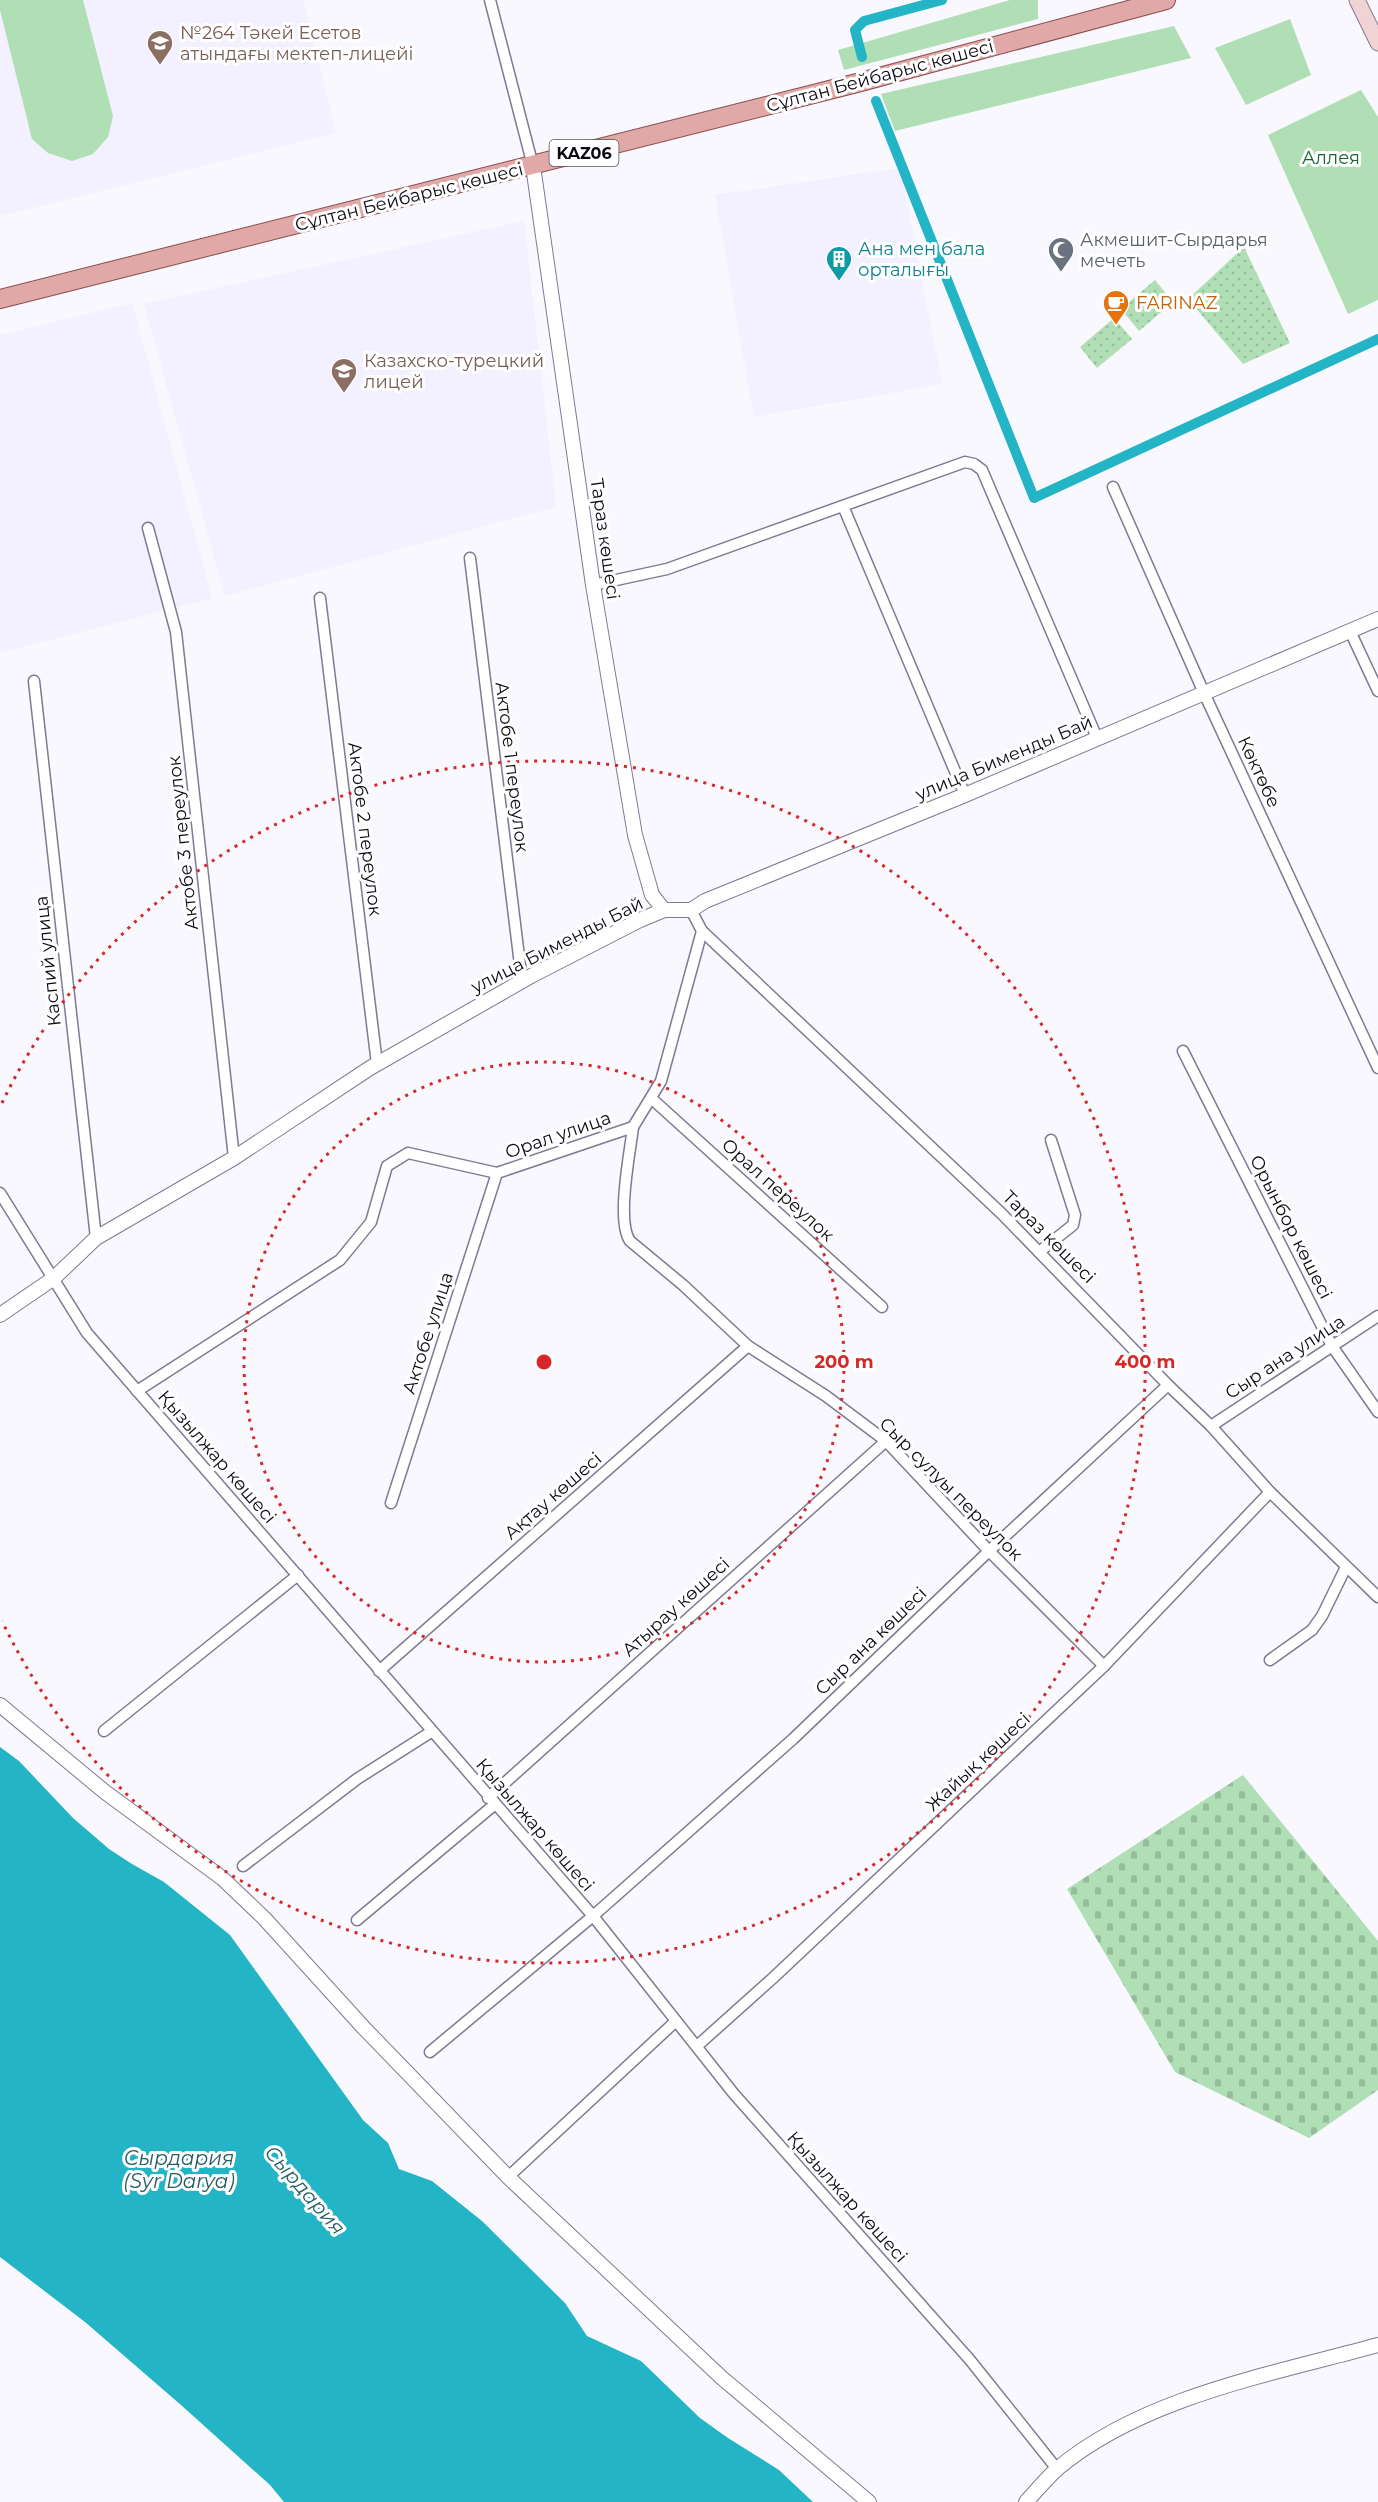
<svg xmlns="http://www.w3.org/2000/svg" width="1378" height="2502" viewBox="0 0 1378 2502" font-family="Montserrat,sans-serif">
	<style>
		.built { fill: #f3f0ff }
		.grass { fill: url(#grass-dots) }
		.cemetery { fill: url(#cemetery-stones) }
		.green { fill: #b0deb5 }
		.water { fill: #23b5c5 }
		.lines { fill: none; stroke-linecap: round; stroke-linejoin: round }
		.canal { stroke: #23b5c5; stroke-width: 10 }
		.minor-casing { stroke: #807994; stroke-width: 13 }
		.tertiary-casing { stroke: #807994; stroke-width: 16 }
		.secondary-casing { stroke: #807994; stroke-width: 17 }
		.primary-casing { stroke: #894c4d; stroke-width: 20 }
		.minor { stroke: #fff; stroke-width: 10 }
		.tertiary { stroke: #fff; stroke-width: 14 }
		.secondary { stroke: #f0d4d3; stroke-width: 15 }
		.primary { stroke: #e0a9a7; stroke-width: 18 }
		.ring { fill: none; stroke: #d62828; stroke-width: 3; stroke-dasharray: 3 6 }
		.labels { text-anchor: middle; stroke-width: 6; stroke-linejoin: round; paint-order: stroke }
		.shield { fill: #fff; stroke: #55545a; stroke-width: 1.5 }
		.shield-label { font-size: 16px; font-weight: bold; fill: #0c0a13 }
		.education-label { font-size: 18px; fill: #785e54; stroke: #fff; text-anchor: start }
		.street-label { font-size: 18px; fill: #0c0a13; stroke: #fff }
		.park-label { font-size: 18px; fill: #15652c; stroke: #fff }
		.worship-label { font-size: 18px; fill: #5b616d; stroke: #fff; text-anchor: start }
		.culture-label { font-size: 18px; fill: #0d838f; stroke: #fff; text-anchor: start }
		.food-label { font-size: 18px; fill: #c56008; stroke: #fff; text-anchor: start }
		.water-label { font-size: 20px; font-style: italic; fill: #265d64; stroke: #fff }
		.centre { fill: #d62828; stroke: #fff; stroke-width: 3 }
		.ring-label { font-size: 18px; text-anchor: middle; font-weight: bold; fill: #d62828; stroke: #fff; stroke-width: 6; stroke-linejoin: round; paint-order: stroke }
	</style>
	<defs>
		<pattern id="grass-dots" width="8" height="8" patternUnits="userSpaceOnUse" patternTransform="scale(1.5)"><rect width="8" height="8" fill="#b0deb5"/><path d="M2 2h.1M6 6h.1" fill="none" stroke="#96bd9b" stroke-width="1.8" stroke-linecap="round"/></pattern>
		<pattern id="cemetery-stones" width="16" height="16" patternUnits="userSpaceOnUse" patternTransform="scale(1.5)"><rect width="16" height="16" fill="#b0deb5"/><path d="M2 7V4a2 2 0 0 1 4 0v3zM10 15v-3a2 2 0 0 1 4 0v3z" fill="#96bd9b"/></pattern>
	</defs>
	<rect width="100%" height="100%" fill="#f9f8fe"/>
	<!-- built -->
	<g class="built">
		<path d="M0,0H303L336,133L0,216Z"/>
		<path d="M900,168L942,384L754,417L715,195Z"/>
		<path d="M524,221L556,507L225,596L144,304Z"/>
		<path d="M132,303L212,598L0,653V335Z"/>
	</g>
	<!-- grass -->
	<g class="grass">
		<path d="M1244,247L1290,343L1243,364L1188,299Z"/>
		<path d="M1155,280L1173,302L1139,331L1121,309Z"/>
		<path d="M1114,318L1132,339L1097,368L1080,347Z"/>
	</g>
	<!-- cemetery -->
	<path class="cemetery" d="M1243,1775L1378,1941V2090L1309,2138L1175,2072L1067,1889Z"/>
	<!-- green -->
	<g class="green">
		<path d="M0,0H83L113,116L108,137L93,154L72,161L48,153L32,139L0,10Z"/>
		<path d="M1010,0H1038V19L844,70L838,50Z"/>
		<path d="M1290,19L1311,75L1246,105L1215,48Z"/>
		<path d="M1174,26L1191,58L895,131L881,94Z"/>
		<path d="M1361,90L1378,117V300L1348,314L1268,135Z"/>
	</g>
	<!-- water -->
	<path class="water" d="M0,1747L19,1761L73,1818L109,1849L132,1864L164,1882L230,1935L363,2120L388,2143L399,2169L432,2181L482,2221L565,2303L587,2336L641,2361L700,2418L728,2438L779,2470L813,2502H284L270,2485L181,2405L85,2322L0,2257Z"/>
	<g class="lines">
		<!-- canal -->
		<g class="canal">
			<path d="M862,57L855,30L864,21L942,0"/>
			<path d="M876,101L1034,498L1378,339"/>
		</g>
		<!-- minor casing -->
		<g class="minor-casing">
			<g id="minor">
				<path d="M490,0L533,166"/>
				<path d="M1113,487L1204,693L1378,1068"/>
				<path d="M843,506L965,795"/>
				<path d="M148,528L176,632L234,1158"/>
				<path d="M470,558L522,981"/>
				<path d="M593,585L667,569L965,462L974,464L982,470L1097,738"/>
				<path d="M320,598L377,1064"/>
				<path d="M1350,631L1378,691"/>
				<path d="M34,681L96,1238"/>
				<path d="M691,910L702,931L1002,1214L1168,1385L1211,1426L1270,1492L1378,1597"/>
				<path d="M1183,1051L1332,1346L1378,1412"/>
				<path d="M651,1098L882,1307"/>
				<path d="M633,1127C630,1153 616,1221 630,1241L683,1285L748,1346L826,1396L886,1441L989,1551L1104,1666"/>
				<path d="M0,1193L87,1333L593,1916L734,2094L970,2360L1057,2469"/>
				<path d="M1039,1252L1073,1225L1075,1215L1051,1140"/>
				<path d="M137,1391L340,1260L371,1222L387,1166L408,1153L497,1173L633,1127L661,1081L702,931"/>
				<path d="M1211,1426L1378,1316"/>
				<path d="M391,1503L497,1173"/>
				<path d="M1270,1660L1312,1630L1322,1616L1346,1567"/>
				<path d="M379,1671L748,1346"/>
				<path d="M104,1731L298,1575"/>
				<path d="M488,1798L886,1441"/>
				<path d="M243,1866L357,1779L431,1732"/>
				<path d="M357,1920L494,1805"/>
				<path d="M697,2046L773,1978L1104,1666L1270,1492"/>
				<path d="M430,2052L593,1916L793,1739L989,1551L1168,1385"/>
				<path d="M508,2177L676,2021"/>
			</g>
		</g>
		<!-- tertiary casing -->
		<g class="tertiary-casing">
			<g id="tertiary">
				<path d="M533,166L593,585L635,835L652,895L664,910"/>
				<path d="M0,1315L54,1278L96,1238L234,1158L370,1068L531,976L640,920L664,910H691L705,901L965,795L1378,619"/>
				<path d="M0,1705L105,1792L222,1878L264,1918L363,2027L508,2177L722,2378L869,2502"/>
				<path d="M1026,2502C1036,2491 1046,2479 1057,2469C1142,2397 1273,2374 1378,2345"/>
			</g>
		</g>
		<!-- secondary casing -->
		<g class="secondary-casing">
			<path id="secondary" d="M1357,0L1378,43"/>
		</g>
		<!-- primary casing -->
		<g class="primary-casing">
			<path id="primary" d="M0,299L857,83L1166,0"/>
		</g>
		<!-- minor -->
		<use href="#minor" class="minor"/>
		<!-- tertiary -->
		<use href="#tertiary" class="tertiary"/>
		<!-- secondary -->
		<use href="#secondary" class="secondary"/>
		<!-- primary -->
		<use href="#primary" class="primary"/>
	</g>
	<!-- distance rings -->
	<g class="ring">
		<circle cx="544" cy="1362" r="300"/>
		<path d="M2 1103A601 601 0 1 1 2 1621"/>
	</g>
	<!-- icons -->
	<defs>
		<g id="school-pin" transform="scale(1.35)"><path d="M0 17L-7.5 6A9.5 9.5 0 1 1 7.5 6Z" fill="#8d6e63" stroke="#fff"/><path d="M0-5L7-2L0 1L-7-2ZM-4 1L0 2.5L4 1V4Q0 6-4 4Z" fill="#fff"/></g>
		<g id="mosque-pin" transform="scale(1.35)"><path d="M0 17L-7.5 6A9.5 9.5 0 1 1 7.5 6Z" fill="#6b7280" stroke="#fff"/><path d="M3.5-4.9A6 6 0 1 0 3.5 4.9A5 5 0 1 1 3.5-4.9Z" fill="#fff"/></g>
		<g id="building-pin" transform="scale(1.35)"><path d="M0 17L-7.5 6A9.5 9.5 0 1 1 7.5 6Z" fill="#0f9aa8" stroke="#fff"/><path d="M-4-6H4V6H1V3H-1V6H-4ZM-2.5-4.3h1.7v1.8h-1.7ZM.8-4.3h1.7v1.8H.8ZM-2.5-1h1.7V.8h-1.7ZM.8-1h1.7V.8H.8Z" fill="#fff"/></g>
		<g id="cafe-pin" transform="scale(1.35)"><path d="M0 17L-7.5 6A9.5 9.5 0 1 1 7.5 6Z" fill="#e8710a" stroke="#fff"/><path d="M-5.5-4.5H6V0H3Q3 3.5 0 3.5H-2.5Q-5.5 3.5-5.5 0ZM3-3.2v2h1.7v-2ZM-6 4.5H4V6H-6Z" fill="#fff"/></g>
	</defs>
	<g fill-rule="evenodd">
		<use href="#school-pin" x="160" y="43"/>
		<use href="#mosque-pin" x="1061" y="250"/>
		<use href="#building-pin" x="839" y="259"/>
		<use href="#cafe-pin" x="1116" y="303"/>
		<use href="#school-pin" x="344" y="371"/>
	</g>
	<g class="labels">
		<!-- shield labels -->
		<rect class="shield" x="549.5" y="140" width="69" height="26" rx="4.5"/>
		<g class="shield-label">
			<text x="584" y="159">KAZ06</text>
		</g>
		<!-- education labels -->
		<g class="education-label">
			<text x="180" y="39">№264 Тәкей Есетов<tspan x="180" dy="21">атындағы мектеп-лицейі</tspan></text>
			<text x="364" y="367">Казахско-турецкий<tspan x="364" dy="21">лицей</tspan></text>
		</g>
		<!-- street labels -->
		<g class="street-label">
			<text transform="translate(880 76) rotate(-15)" y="6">Сұлтан Бейбарыс көшесі</text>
			<text transform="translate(409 197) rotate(-14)" y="6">Сұлтан Бейбарыс көшесі</text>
			<text transform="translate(605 539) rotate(82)" y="6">Тараз көшесі</text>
			<text transform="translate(1004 758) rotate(-23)" y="6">улица Бименды Бай</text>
			<text transform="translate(512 767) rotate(83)" y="6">Актобе 1 переулок</text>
			<text transform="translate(1259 772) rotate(65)" y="6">Көктөбе</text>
			<text transform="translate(365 829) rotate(83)" y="6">Актобе 2 переулок</text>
			<text transform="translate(183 843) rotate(-96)" y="6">Актобе 3 переулок</text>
			<text transform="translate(557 945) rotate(-27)" y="6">улица Бименды Бай</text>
			<text transform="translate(48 961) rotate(-96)" y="6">Каспий улица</text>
			<text transform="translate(558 1135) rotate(-19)" y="6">Орал улица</text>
			<text transform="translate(778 1190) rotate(42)" y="6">Орал переулок</text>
			<text transform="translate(1291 1227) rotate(63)" y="6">Орынбор көшесі</text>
			<text transform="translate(1049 1237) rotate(45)" y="6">Тараз көшесі</text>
			<text transform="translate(428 1333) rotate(-72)" y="6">Актобе улица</text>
			<text transform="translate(1285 1357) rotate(-33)" y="6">Сыр ана улица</text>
			<text transform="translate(217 1457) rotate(49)" y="6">Қызылжар көшесі</text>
			<text transform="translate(951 1489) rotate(45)" y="6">Сыр сулуы переулок</text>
			<text transform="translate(553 1496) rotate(-41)" y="6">Ақтау көшесі</text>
			<text transform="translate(676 1607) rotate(-42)" y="6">Атырау көшесі</text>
			<text transform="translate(871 1641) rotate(-44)" y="6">Сыр ана көшесі</text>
			<text transform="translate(978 1762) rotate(-43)" y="6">Жайық көшесі</text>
			<text transform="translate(535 1825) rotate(49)" y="6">Қызылжар көшесі</text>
			<text transform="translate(847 2197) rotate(48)" y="6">Қызылжар көшесі</text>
		</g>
		<!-- park labels -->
		<g class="park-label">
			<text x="1331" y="164">Аллея</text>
		</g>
		<!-- worship labels -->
		<g class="worship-label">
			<text x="1080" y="246">Акмешит-Сырдарья<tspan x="1080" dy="21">мечеть</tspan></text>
		</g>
		<!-- culture labels -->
		<g class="culture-label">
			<text x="858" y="255">Ана мен бала<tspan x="858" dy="21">орталығы</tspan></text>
		</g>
		<!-- food labels -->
		<g class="food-label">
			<text x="1136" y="309">FARINAZ</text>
		</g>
		<!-- water labels -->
		<g class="water-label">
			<text x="179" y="2165">Сырдария<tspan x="179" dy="23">(Syr Darya)</tspan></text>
			<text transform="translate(305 2190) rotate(49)" y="7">Сырдария</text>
		</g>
	</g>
	<circle cx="544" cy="1362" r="9" class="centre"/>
	<g class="ring-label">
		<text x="844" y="1368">200 m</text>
		<text x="1145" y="1368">400 m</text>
	</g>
</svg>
